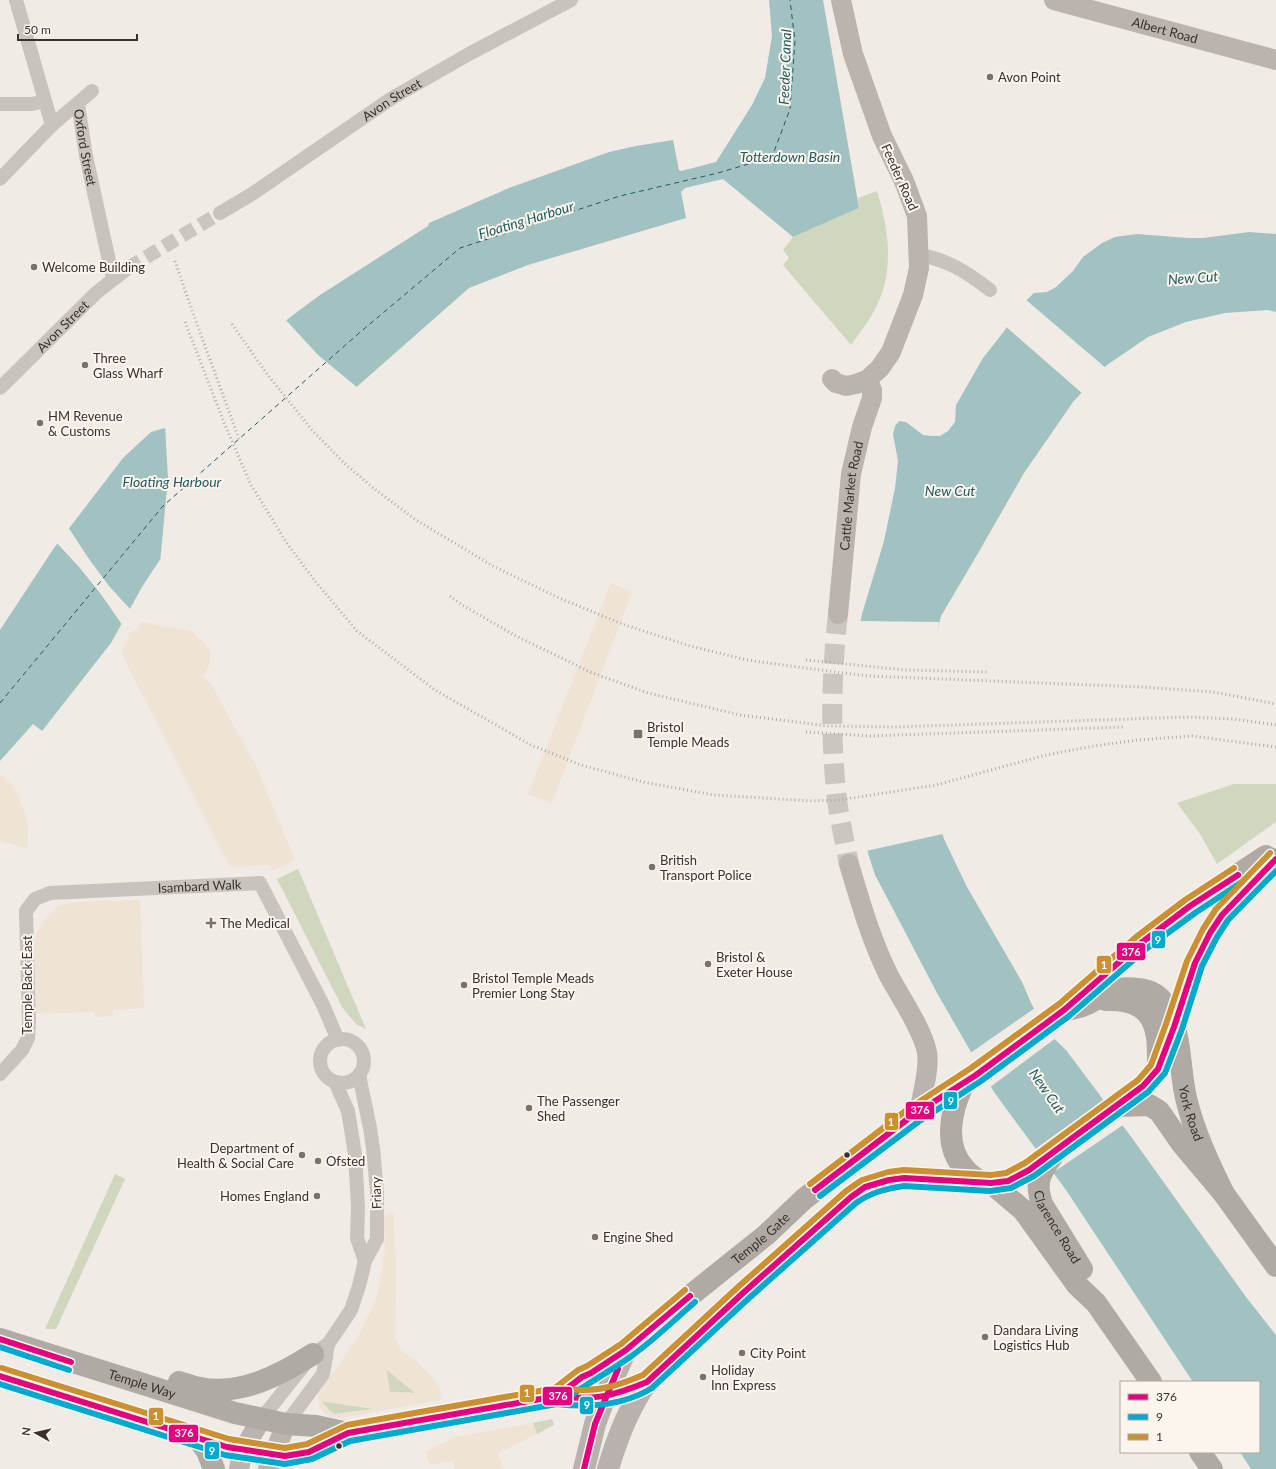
<svg xmlns="http://www.w3.org/2000/svg" width="1276" height="1469" viewBox="0 0 1276 1469" font-family="Lato,sans-serif">
	<style>
		.green { fill: #d1d6bf }
		.plaza { fill: #eee3d5; fill-rule: evenodd }
		.water { fill: #a1c2c1 }
		.pier { fill: #f0ebe5 }
		.lines { fill: none; stroke-linecap: round; stroke-linejoin: round }
		.ferry { stroke: #1f5a5e; stroke-width: 1; stroke-dasharray: 5 4; stroke-linecap: butt }
		.street-tunnel { stroke: #ccc6c0; stroke-width: 14; stroke-dasharray: 14 7; stroke-linecap: butt }
		.secondary-tunnel { stroke: #ccc6c0; stroke-width: 20; stroke-dasharray: 20 10; stroke-linecap: butt }
		.street { stroke: #c9c3be; stroke-width: 14 }
		.secondary { stroke: #bab3ae; stroke-width: 20 }
		.primary { stroke: #b8b1ad; stroke-width: 22 }
		.highway { stroke: #afaaa4; stroke-width: 22 }
		.rail { stroke: #b1aca8; stroke-width: 3; stroke-dasharray: 1 3; stroke-linecap: butt }
		.bus-1-casing { stroke: #fbf5ee; stroke-width: 9 }
		.bus-2-casing { stroke: #fbf5ee; stroke-width: 9 }
		.bus-3-casing { stroke: #fbf5ee; stroke-width: 9 }
		.bus-1 { stroke: #e5007d; stroke-width: 6 }
		.bus-2 { stroke: #00a9ce; stroke-width: 6 }
		.bus-3 { stroke: #cb9031; stroke-width: 6 }
		.poi-dot { fill: #7a716c; stroke: #fbf5ee; stroke-width: 1.5 }
		.bus-dot { fill: #3b302b; stroke: #fbf5ee; stroke-width: 1.5 }
		.labels { text-anchor: middle; stroke-width: 4; stroke-linejoin: round; paint-order: stroke }
		.street-label { font-size: 13px; fill: #3b302b; stroke: #fbf5ee }
		.poi-label { font-size: 13px; fill: #3b302b; stroke: #fbf5ee; text-anchor: start }
		.water-label { font-size: 14px; font-style: italic; fill: #1f5a5e; stroke: #fbf5ee }
		.line-badge { stroke: #fbf5ee; stroke-width: 1.5 }
		.badge-label { font-size: 11px; text-anchor: middle; font-weight: bold; fill: #fff }
	</style>
	<rect width="100%" height="100%" fill="#f0ebe5"/>
	<!-- green -->
	<g class="green">
		<path d="M877,191C889,230 895,272 875,309C869,322 859,333 851,345L783,265L789,258L783,250L793,237L859,208L858,198Z"/>
		<path d="M1234,784H1276V822L1217,864L1200,834L1177,803Z"/>
		<path d="M298,869L299,871L366,1029L356,1024L342,1007L277,879Z"/>
		<path d="M115,1174L125,1179L56,1329H45Z"/>
		<path d="M386,1369L415,1393L389,1392Z"/>
		<path d="M320,1401L375,1409L335,1414L331,1412Z"/>
		<path d="M552,1419L554,1425L537,1434L533,1423Z"/>
	</g>
	<!-- plaza -->
	<g class="plaza">
		<path d="M611,583L632,592L552,803L528,794Z"/>
		<path d="M141,622L191,631L206,644L210,652V663L203,678L207,680L211,684L256,766L295,860L273,871L269,865L230,867L128,666L122,653L129,639L128,633L137,630Z"/>
		<path d="M2,776L13,786L24,810L28,825L27,848L0,841V777Z"/>
		<path d="M140,900L144,1008L113,1010V1016L94,1017V1012L36,1014L34,945L37,933L44,920L56,908L65,904L76,902Z"/>
		<path d="M393,1212L396,1267L395,1334L400,1350L414,1360L427,1372L439,1387L441,1400L342,1418L332,1417L324,1413L319,1406L318,1394L357,1339L375,1302L383,1267L385,1248L384,1217L389,1213ZM387,1370L415,1393L390,1392ZM321,1401L373,1408V1409L335,1414L331,1412Z"/>
		<path d="M533,1423L537,1434L498,1453L504,1469H455L453,1461L429,1465L426,1452L454,1437Z"/>
	</g>
	<!-- water -->
	<g class="water">
		<path d="M769,0H823L859,208L793,237L723,179L685,188L681,192L686,218L528,265L469,288L159,561L142,587L111,643L42,731L33,724L0,761V630L54,548L123,458L151,432L168,427L289,318L320,295L428,226L429,223L509,188L609,152L636,146L673,140L679,170L681,171L716,162L752,105L765,78L772,36Z"/>
		<path d="M1249,232L1276,234V312L1268,310L1225,313L1186,322L1148,337L1107,365L1073,402L1024,473L977,555L941,616L929,664L924,742L932,801L944,839L967,887L1022,982L1032,1005L1046,1031L1066,1050L1132,1138L1246,1297L1276,1335V1469H1251L1240,1452H1259V1382H1193L1066,1190L994,1092L937,993L883,890L875,875L868,853L848,731L855,649L862,614L884,541L895,488L898,461L893,434L895,426L899,421L906,422L923,435L932,436H940L948,431L955,422L956,405L983,358L1005,330L1012,314L1034,293L1047,292L1056,287L1073,271L1083,257L1102,243L1115,237L1137,234L1188,238H1203Z"/>
	</g>
	<!-- pier -->
	<g class="pier">
		<path d="M1025,299L1107,369L1083,394L1005,326L1010,313Z"/>
		<path d="M285,319L318,355L358,388L160,563L168,478L165,426Z"/>
		<path d="M68,527L89,559L109,586L131,610L123,626L100,593L79,567L56,542Z"/>
		<path d="M859,621L939,622L937,635L931,664L928,686L926,742L928,768L934,800L941,823L943,834L866,851L846,731L847,682Z"/>
		<path d="M1035,1008L1047,1030L1056,1038L989,1088L969,1054Z"/>
		<path d="M1105,1099L1125,1125H1123L1051,1174L1034,1150Z"/>
	</g>
	<g class="lines">
		<!-- ferry -->
		<path class="ferry" d="M0,703L163,506L358,334L460,248L620,196L718,173L772,157L790,109L795,41L790,0"/>
		<!-- street-tunnel -->
		<path class="street-tunnel" d="M128,268L220,213"/>
		<!-- secondary-tunnel -->
		<path class="secondary-tunnel" d="M838,614C831,677 830,737 837,800C840,821 845,843 849,864"/>
		<!-- street -->
		<g class="street">
			<path d="M16,0L52,125"/>
			<path d="M0,104H32L45,101"/>
			<path id="s1" d="M78,104L86,156L113,279"/>
			<path d="M0,179L52,125L92,91"/>
			<path id="s2" d="M220,213L252,194L392,98L469,54L571,0"/>
			<path d="M919,255C947,259 968,273 990,290"/>
			<path id="s3" d="M0,388L96,293L128,268"/>
			<circle cx="342" cy="1061" r="22"/>
			<path id="s4" d="M0,1074L22,1050L28,1038L29,1022L26,911L35,899L50,893L260,883L323,1005L338,1040"/>
			<path d="M335,1082L348,1111L355,1154L358,1207L357,1238L365,1261"/>
			<path d="M262,1418L313,1354L328,1344L339,1328L351,1310L359,1286L365,1261L377,1239V1192L373,1148L370,1128L359,1075"/>
			<path d="M286,1424L323,1374L328,1344"/>
		</g>
		<!-- secondary -->
		<g class="secondary">
			<path id="s5" d="M1054,0L1276,60"/>
			<path d="M832,379L836,383L846,386L856,384L867,380L880,368L891,352L913,295L919,268L917,216L904,181L882,136L853,54L841,0"/>
			<path id="s6" d="M838,614L851,474L862,427L872,398V390L867,380"/>
			<path d="M849,864C860,901 871,940 889,976C901,998 922,1029 927,1052C930,1069 922,1092 920,1110"/>
			<path d="M239,1469L243,1450L262,1418"/>
			<path d="M268,1469L286,1424"/>
		</g>
		<!-- primary -->
		<g class="primary">
			<path d="M584,1469L595,1424L605,1397L626,1350"/>
			<path d="M608,1469C617,1438 628,1409 647,1382"/>
		</g>
		<!-- highway -->
		<g class="highway">
			<path d="M1078,997L1141,943L1190,906L1266,856"/>
			<path d="M1105,1000C1133,999 1153,1007 1157,1037C1158,1045 1158,1054 1158,1062"/>
			<path d="M1117,1106L1149,1105L1159,1111L1182,1144L1224,1194L1276,1266"/>
			<path id="s7" d="M1052,1157C1039,1174 1035,1183 1042,1204L1082,1269"/>
			<path id="s8" d="M981,1182C976,1178 970,1175 966,1170C942,1146 951,1110 964,1083L1064,1010C1070,1009 1079,1008 1085,1005C1106,995 1111,985 1138,989C1150,990 1160,996 1166,1006C1182,1033 1179,1068 1186,1098C1194,1132 1209,1163 1224,1194"/>
			<path d="M991,1183L1023,1210L1077,1285L1096,1303L1151,1382"/>
			<path id="s9" d="M0,1339L235,1413L286,1424L316,1426L348,1433"/>
			<path d="M0,1376L227,1447L285,1456L309,1452L348,1433L557,1396C596,1402 612,1397 647,1382L743,1293L851,1197L865,1187L889,1180L904,1178L947,1180L991,1183L1008,1181L1029,1170L1143,1086L1158,1069L1174,1027L1195,963L1210,933L1222,915L1276,859"/>
			<path d="M179,1382C186,1384 193,1387 200,1388C241,1396 280,1375 313,1354"/>
			<path id="s10" d="M557,1396L582,1377L591,1373L626,1350L686,1299L766,1235L804,1199L913,1115L948,1092L964,1083"/>
			<path d="M198,1439L207,1451L214,1469"/>
			<path d="M1200,1452L1212,1469"/>
		</g>
		<!-- rail -->
		<g class="rail">
			<path d="M175,261L189,302L239,439"/>
			<path d="M185,322L225,425L250,483L286,542L315,581L357,631L435,690L531,745L581,765L643,782L714,795L810,801L839,800L936,785L1046,755L1094,746L1138,740L1192,736L1276,747"/>
			<path d="M232,324L267,374L312,430L343,462L372,487L416,520L493,566L559,598L625,625L690,646L747,660L805,668L868,676L1141,687L1213,692L1276,704"/>
			<path d="M450,596L462,605L516,636L590,672L648,693L740,715L828,726L894,727L1187,717L1234,719L1276,725"/>
			<path d="M806,660L905,670L988,672"/>
			<path d="M806,732L870,736L1123,727"/>
		</g>
		<!-- bus-1 casing -->
		<g class="bus-1-casing">
			<g id="bus-1">
				<path d="M815,1190L913,1115L976,1075L1064,1010L1141,943L1190,906L1238,875"/>
				<path d="M0,1339L71,1362"/>
				<path d="M0,1376L227,1447L285,1456L309,1452L348,1433L557,1396C594,1401 613,1396 647,1382L743,1293L851,1197L865,1187L889,1180L904,1178L991,1183L1008,1181L1029,1170L1143,1086L1158,1069L1174,1027L1195,963L1210,933L1222,915L1276,859"/>
				<path d="M561,1393L582,1377L591,1373L626,1350L690,1296"/>
				<path d="M584,1469L595,1424L618,1369"/>
			</g>
		</g>
		<!-- bus-2 casing -->
		<g class="bus-2-casing">
			<g id="bus-2">
				<path d="M820,1196L918,1122L981,1081L1069,1016L1146,949L1195,913L1242,882"/>
				<path d="M0,1347L69,1370"/>
				<path d="M0,1384L225,1455L285,1464L312,1459L350,1441L557,1404C590,1408 624,1405 652,1388L748,1299L856,1203C872,1192 885,1189 904,1186L990,1191L1011,1188L1034,1176L1148,1092L1165,1073L1182,1029L1202,966L1217,937L1228,920L1276,871"/>
				<path d="M566,1399C586,1384 609,1372 630,1357C653,1341 674,1320 695,1302"/>
			</g>
		</g>
		<!-- bus-3 casing -->
		<g class="bus-3-casing">
			<g id="bus-3">
				<path d="M810,1184L908,1109L971,1068L1059,1004L1136,937L1185,900L1234,868"/>
				<path d="M2,1368L229,1439L285,1448L307,1444L347,1425L556,1388C565,1388 575,1390 584,1390C605,1390 624,1383 643,1375L738,1287L846,1191L862,1180L888,1172L904,1170L991,1175L1006,1173L1025,1163L1138,1080L1151,1065L1166,1024L1187,961L1203,929L1216,909L1270,853"/>
				<path d="M556,1387L578,1370L587,1366L621,1344L685,1290"/>
			</g>
		</g>
		<!-- bus-1 -->
		<use href="#bus-1" class="bus-1"/>
		<!-- bus-2 -->
		<use href="#bus-2" class="bus-2"/>
		<!-- bus-3 -->
		<use href="#bus-3" class="bus-3"/>
	</g>
	<!-- markers -->
	<g class="poi-dot">
		<circle cx="990" cy="77" r="4"/>
		<circle cx="34" cy="267" r="4"/>
		<circle cx="85" cy="365" r="4"/>
		<circle cx="40" cy="423" r="4"/>
		<rect x="633" y="729" width="10" height="10" rx="2"/>
		<circle cx="652" cy="867" r="4"/>
		<path d="M209 917h4v4h4v4h-4v4h-4v-4h-4v-4h4z"/>
		<circle cx="708" cy="964" r="4"/>
		<circle cx="464" cy="985" r="4"/>
		<circle cx="529" cy="1108" r="4"/>
		<circle cx="302" cy="1155" r="4"/>
		<circle cx="318" cy="1161" r="4"/>
		<circle cx="317" cy="1196" r="4"/>
		<circle cx="595" cy="1237" r="4"/>
		<circle cx="985" cy="1337" r="4"/>
		<circle cx="742" cy="1353" r="4"/>
		<circle cx="703" cy="1377" r="4"/>
	</g>
	<g class="bus-dot">
		<circle cx="847" cy="1155" r="3.5"/>
		<circle cx="339" cy="1446" r="3.5"/>
	</g>
	<g class="labels">
		<!-- street labels -->
		<g class="street-label">
			<text dy="5" stroke="none"><textPath href="#s5" startOffset="115">Albert Road</textPath></text>
			<text dy="5" stroke="none"><textPath href="#s2" startOffset="206">Avon Street</textPath></text>
			<text dy="5" stroke="none"><textPath href="#s1" startOffset="44">Oxford Street</textPath></text>
			<text transform="translate(900 177) rotate(66)" y="5">Feeder Road</text>
			<text dy="5" stroke="none"><textPath href="#s3" startOffset="88">Avon Street</textPath></text>
			<text dy="5" stroke="none"><textPath href="#s6" startOffset="119">Cattle Market Road</textPath></text>
			<text dy="5" stroke="none"><textPath href="#s4" startOffset="354">Isambard Walk</textPath></text>
			<text transform="translate(27 985) rotate(-90)" y="5">Temple Back East</text>
			<text dy="5" stroke="none"><textPath href="#s8" startOffset="459">York Road</textPath></text>
			<text transform="translate(376 1193) rotate(-92)" y="5">Friary</text>
			<text dy="5" stroke="none"><textPath href="#s7" startOffset="78">Clarence Road</textPath></text>
			<text dy="5" stroke="none"><textPath href="#s10" startOffset="258">Temple Gate</textPath></text>
			<text dy="5" stroke="none"><textPath href="#s9" startOffset="149">Temple Way</textPath></text>
		</g>
		<!-- poi labels -->
		<g class="poi-label">
			<text x="998" y="82">Avon Point</text>
			<text x="42" y="272">Welcome Building</text>
			<text x="93" y="363">Three<tspan x="93" dy="15">Glass Wharf</tspan></text>
			<text x="48" y="421">HM Revenue<tspan x="48" dy="15">&amp; Customs</tspan></text>
			<text x="647" y="732">Bristol<tspan x="647" dy="15">Temple Meads</tspan></text>
			<text x="660" y="865">British<tspan x="660" dy="15">Transport Police</tspan></text>
			<text x="220" y="928">The Medical</text>
			<text x="716" y="962">Bristol &amp;<tspan x="716" dy="15">Exeter House</tspan></text>
			<text x="472" y="983">Bristol Temple Meads<tspan x="472" dy="15">Premier Long Stay</tspan></text>
			<text x="537" y="1106">The Passenger<tspan x="537" dy="15">Shed</tspan></text>
			<text x="294" y="1153" text-anchor="end">Department of<tspan x="294" dy="15">Health &amp; Social Care</tspan></text>
			<text x="326" y="1166">Ofsted</text>
			<text x="309" y="1201" text-anchor="end">Homes England</text>
			<text x="603" y="1242">Engine Shed</text>
			<text x="993" y="1335">Dandara Living<tspan x="993" dy="15">Logistics Hub</tspan></text>
			<text x="750" y="1358">City Point</text>
			<text x="711" y="1375">Holiday<tspan x="711" dy="15">Inn Express</tspan></text>
		</g>
		<!-- water labels -->
		<g class="water-label">
			<text transform="translate(785 67) rotate(-88)" y="5">Feeder Canal</text>
			<text x="790" y="162">Totterdown Basin</text>
			<text transform="translate(526 220) rotate(-17)" y="5">Floating Harbour</text>
			<text transform="translate(1193 278) rotate(-4)" y="5">New Cut</text>
			<text x="172" y="487">Floating Harbour</text>
			<text x="950" y="496">New Cut</text>
			<text transform="translate(1047 1091) rotate(55)" y="5">New Cut</text>
		</g>
	</g>
	<g class="line-badge">
		<rect x="1151" y="930" width="15" height="19" rx="4" fill="#00a9ce"/>
		<rect x="1116" y="942" width="30" height="19" rx="4" fill="#e5007d"/>
		<rect x="1096" y="955" width="16" height="19" rx="4" fill="#cb9031"/>
		<rect x="943" y="1091" width="15" height="19" rx="4" fill="#00a9ce"/>
		<rect x="905" y="1101" width="30" height="19" rx="4" fill="#e5007d"/>
		<rect x="884" y="1112" width="15" height="19" rx="4" fill="#cb9031"/>
		<rect x="519" y="1384" width="16" height="19" rx="4" fill="#cb9031"/>
		<rect x="542" y="1386" width="31" height="20" rx="4" fill="#e5007d"/>
		<rect x="579" y="1396" width="15" height="19" rx="4" fill="#00a9ce"/>
		<rect x="148" y="1407" width="16" height="19" rx="4" fill="#cb9031"/>
		<rect x="168" y="1424" width="31" height="19" rx="4" fill="#e5007d"/>
		<rect x="204" y="1441" width="16" height="19" rx="4" fill="#00a9ce"/>
	</g>
	<g class="badge-label">
		<text x="1158" y="944">9</text>
		<text x="1131" y="956">376</text>
		<text x="1104" y="969">1</text>
		<text x="951" y="1105">9</text>
		<text x="920" y="1114">376</text>
		<text x="891" y="1126">1</text>
		<text x="527" y="1397">1</text>
		<text x="558" y="1400">376</text>
		<text x="587" y="1409">9</text>
		<text x="156" y="1420">1</text>
		<text x="184" y="1437">376</text>
		<text x="212" y="1455">9</text>
	</g>
	<!-- legend -->
	<rect x="1120" y="1381" width="140" height="72" fill="#fbf5ee" stroke="#aea6a0"/>
	<rect x="1128" y="1394" width="20" height="6" fill="#e5007d" stroke="#aea6a0"/>
	<text x="1156" y="1401" font-size="12" fill="#3b302b">376</text>
	<rect x="1128" y="1414" width="20" height="6" fill="#00a9ce" stroke="#aea6a0"/>
	<text x="1156" y="1421" font-size="12" fill="#3b302b">9</text>
	<rect x="1128" y="1434" width="20" height="6" fill="#cb9031" stroke="#aea6a0"/>
	<text x="1156" y="1441" font-size="12" fill="#3b302b">1</text>
	<!-- north arrow -->
	<g transform="translate(36 1433) rotate(278)" stroke="#fbf5ee" stroke-width="3" paint-order="stroke">
	<path d="M0-3L7 15L0 10L-7 15Z" fill="#3b302b"/>
	<text y="-6" font-size="11" font-weight="bold" text-anchor="middle" fill="#3b302b">N</text>
	</g>
	<!-- scale -->
	<path d="M18 34v6h119v-6" fill="none" stroke="#3b302b" stroke-width="2"/>
	<text x="24" y="34" font-size="12" fill="#3b302b" stroke="#fbf5ee" stroke-width="3" paint-order="stroke">50 m</text>
</svg>
